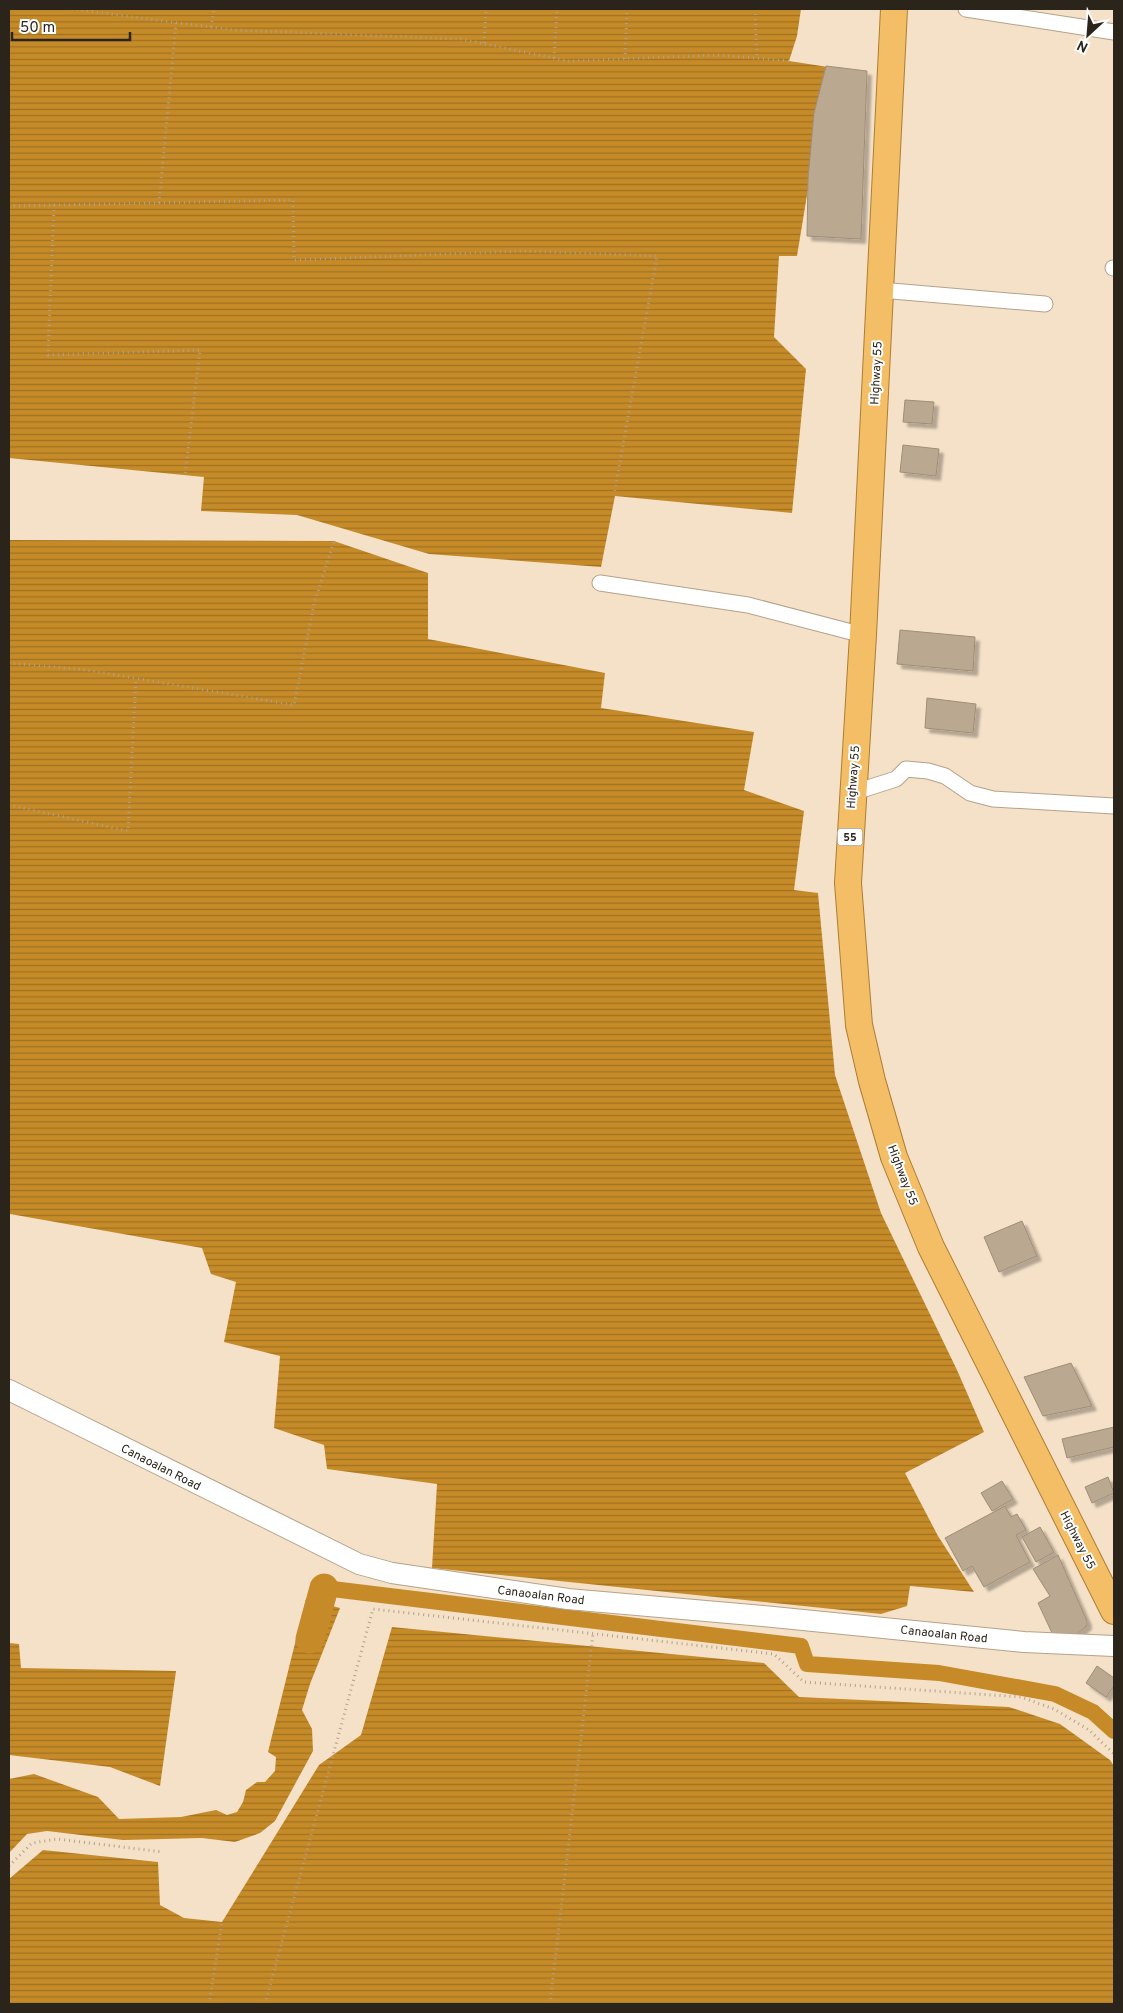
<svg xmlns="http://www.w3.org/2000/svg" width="1123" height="2013" viewBox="0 0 1123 2013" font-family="Overpass,sans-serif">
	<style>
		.water { fill: url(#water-rules) }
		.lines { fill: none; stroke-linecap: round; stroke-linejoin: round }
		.canal { stroke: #c68b28; stroke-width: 16 }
		.river { stroke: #c68b28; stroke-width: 29 }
		.building { fill: #baa890; stroke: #9f8d76; filter: url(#shadow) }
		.minor-casing { stroke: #b4a28a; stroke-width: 17 }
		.tertiary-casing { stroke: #b4a28a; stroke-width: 22 }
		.trunk-casing { stroke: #ac7d33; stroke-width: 28 }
		.path { stroke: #b0a18d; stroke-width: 3; stroke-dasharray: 1 4; stroke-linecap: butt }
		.minor { stroke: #fff; stroke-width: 15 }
		.tertiary { stroke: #fff; stroke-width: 20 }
		.trunk { stroke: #f4be66; stroke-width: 26 }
		.labels { text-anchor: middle; stroke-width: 4; stroke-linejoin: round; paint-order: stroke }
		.shield { fill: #fff; stroke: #6b665f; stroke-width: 1 }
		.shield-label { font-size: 11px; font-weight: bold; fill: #2b241a }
		.street-label { font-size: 12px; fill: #2b241a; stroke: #fff }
	</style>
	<defs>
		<pattern id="water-rules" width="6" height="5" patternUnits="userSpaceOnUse" patternTransform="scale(1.25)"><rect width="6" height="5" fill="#c68b28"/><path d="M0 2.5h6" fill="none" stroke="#a17122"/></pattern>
		<filter id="shadow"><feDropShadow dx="4.5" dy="4.5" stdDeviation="1" flood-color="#0004"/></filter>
	</defs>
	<rect width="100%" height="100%" fill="#f5e1c8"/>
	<!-- water -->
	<g class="water">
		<path d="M9,9H801L797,36L789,61L828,67L797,256H779L774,337L806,369L792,513L615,496L601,567L429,554L297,515L201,511L204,477L9,458Z"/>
		<path d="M9,540L334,541L428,573V639L605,673L601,708L754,732L744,790L804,811L794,890L818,893L835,1075L881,1213L957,1370L984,1432L905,1473L938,1536L974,1592L910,1586L907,1606L881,1614L432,1568L437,1484L327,1469L324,1445L274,1428L280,1356L224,1342L236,1282L211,1274L202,1248L10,1214L9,1216Z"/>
		<path d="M306,1599L340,1608L310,1684L302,1710L312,1729L313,1751L275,1821L260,1833L235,1842L202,1838L123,1840L47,1831L27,1834L9,1853V1779L34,1774L98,1797L119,1819L181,1817L216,1810L227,1815L237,1812L243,1802L246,1790L257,1782H265L275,1771L276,1757L268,1752Z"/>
		<path d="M392,1627L764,1663L799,1697L1009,1707L1060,1724L1110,1760L1114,1766V2004H9V1879L43,1850L158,1862L160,1905L184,1918L222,1922L319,1765L361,1735Z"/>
		<path d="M9,1643L19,1644L21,1668L176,1671L160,1786L110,1767L9,1755Z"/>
	</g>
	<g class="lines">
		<!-- canal -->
		<path class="canal" d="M324,1588L801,1646L807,1664L939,1673L1055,1694L1093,1712L1114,1731"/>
		<!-- river -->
		<path class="river" d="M310,1639L324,1588"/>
	</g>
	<!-- building -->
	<g class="building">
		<path d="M826,66L867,71L861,239L807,236L808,179L814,113Z"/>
		<path d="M905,400L934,402L932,424L903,422Z"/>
		<path d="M903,445L939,449L936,476L900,472Z"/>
		<path d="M900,630L975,637L973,671L897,664Z"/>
		<path d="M927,698L976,704L973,733L925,728Z"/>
		<path d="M1022,1221L1037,1256L999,1272L984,1237Z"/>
		<path d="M1071,1363L1092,1406L1043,1416L1024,1377Z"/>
		<path d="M1114,1427V1447L1067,1458L1062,1439Z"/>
		<path d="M1108,1477L1114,1493L1092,1503L1085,1487Z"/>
		<path d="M1002,1481L1013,1499L992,1511L981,1493Z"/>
		<path d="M1005,1506L1011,1517L1017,1514L1026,1530L1016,1535L1030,1562L984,1587L972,1566L963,1571L945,1538Z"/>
		<path d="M1040,1527L1054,1552L1036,1562L1022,1537Z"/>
		<path d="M1058,1555L1087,1621V1625L1073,1638L1053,1635L1038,1603L1050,1596L1033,1569Z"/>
		<path d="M1097,1666L1114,1678V1686L1106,1697L1086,1683Z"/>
	</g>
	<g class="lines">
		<!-- minor casing -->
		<g class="minor-casing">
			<g id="minor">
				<path d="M966,9L1114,32"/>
				<path d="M1113,268H1114"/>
				<path d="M880,290L1045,304"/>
				<path d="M600,583L748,605L863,635"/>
				<path d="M852,793L896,779L906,769L928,771L945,776L970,793L993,799L1114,806"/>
			</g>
		</g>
		<!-- tertiary casing -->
		<g class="tertiary-casing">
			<path id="tertiary" d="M9,1390L359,1564L392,1573L568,1599L763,1616L1024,1642L1114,1646"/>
		</g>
		<!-- trunk casing -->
		<g class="trunk-casing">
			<path id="trunk" d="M894,9L863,635L848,883L859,1025L872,1081L894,1157L931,1247L1114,1611"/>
		</g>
		<!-- path -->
		<g class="path">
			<path d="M72,9L233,30L461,39L568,61L718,55L789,61"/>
			<path d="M755,9L757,59"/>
			<path d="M211,27L214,9"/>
			<path d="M484,43L486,9"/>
			<path d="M554,58L557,9"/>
			<path d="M625,59L627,9"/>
			<path d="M159,203L176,23"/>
			<path d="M54,205L48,355L200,350L185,475"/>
			<path d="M9,206L293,200L294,260L522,251L657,256L614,495"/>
			<path d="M9,663L87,670L294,705L314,604L334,541"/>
			<path d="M9,805L128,831L136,678"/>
			<path d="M9,1866L32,1843L57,1839L163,1852"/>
			<path d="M209,2004L222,1922"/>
			<path d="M265,2004L373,1609L774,1654L804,1682L1021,1697L1054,1709L1089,1730L1114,1754"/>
			<path d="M550,2004L593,1634"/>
		</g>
		<!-- minor -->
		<use href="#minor" class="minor"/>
		<!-- tertiary -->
		<use href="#tertiary" class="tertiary"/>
		<!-- trunk -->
		<use href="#trunk" class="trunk"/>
	</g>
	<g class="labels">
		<!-- shield labels -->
		<rect class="shield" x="837.5" y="828.5" width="25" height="17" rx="4"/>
		<g class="shield-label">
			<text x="850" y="841">55</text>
		</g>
		<!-- street labels -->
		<g class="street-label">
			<text transform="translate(876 373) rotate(-87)" y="4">Highway 55</text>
			<text transform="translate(853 777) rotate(-86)" y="4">Highway 55</text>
			<text transform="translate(903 1175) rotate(69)" y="4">Highway 55</text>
			<text transform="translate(161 1467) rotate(27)" y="4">Canaoalan Road</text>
			<text transform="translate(1078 1540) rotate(63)" y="4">Highway 55</text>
			<text transform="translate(541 1595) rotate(7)" y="4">Canaoalan Road</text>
			<text transform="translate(944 1634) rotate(6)" y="4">Canaoalan Road</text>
		</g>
	</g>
	<!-- border -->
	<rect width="1123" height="2013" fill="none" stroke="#2b241a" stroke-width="20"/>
	<!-- north arrow -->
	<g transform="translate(1088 35) rotate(206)" stroke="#ffffff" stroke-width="4" paint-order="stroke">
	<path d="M0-4L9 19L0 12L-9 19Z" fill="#2b241a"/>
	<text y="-8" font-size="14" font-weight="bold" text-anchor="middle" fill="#2b241a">N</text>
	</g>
	<!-- scale -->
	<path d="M12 32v8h118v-8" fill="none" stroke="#2b241a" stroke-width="2.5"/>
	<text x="20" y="32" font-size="15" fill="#2b241a" stroke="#ffffff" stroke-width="4" paint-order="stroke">50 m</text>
</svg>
